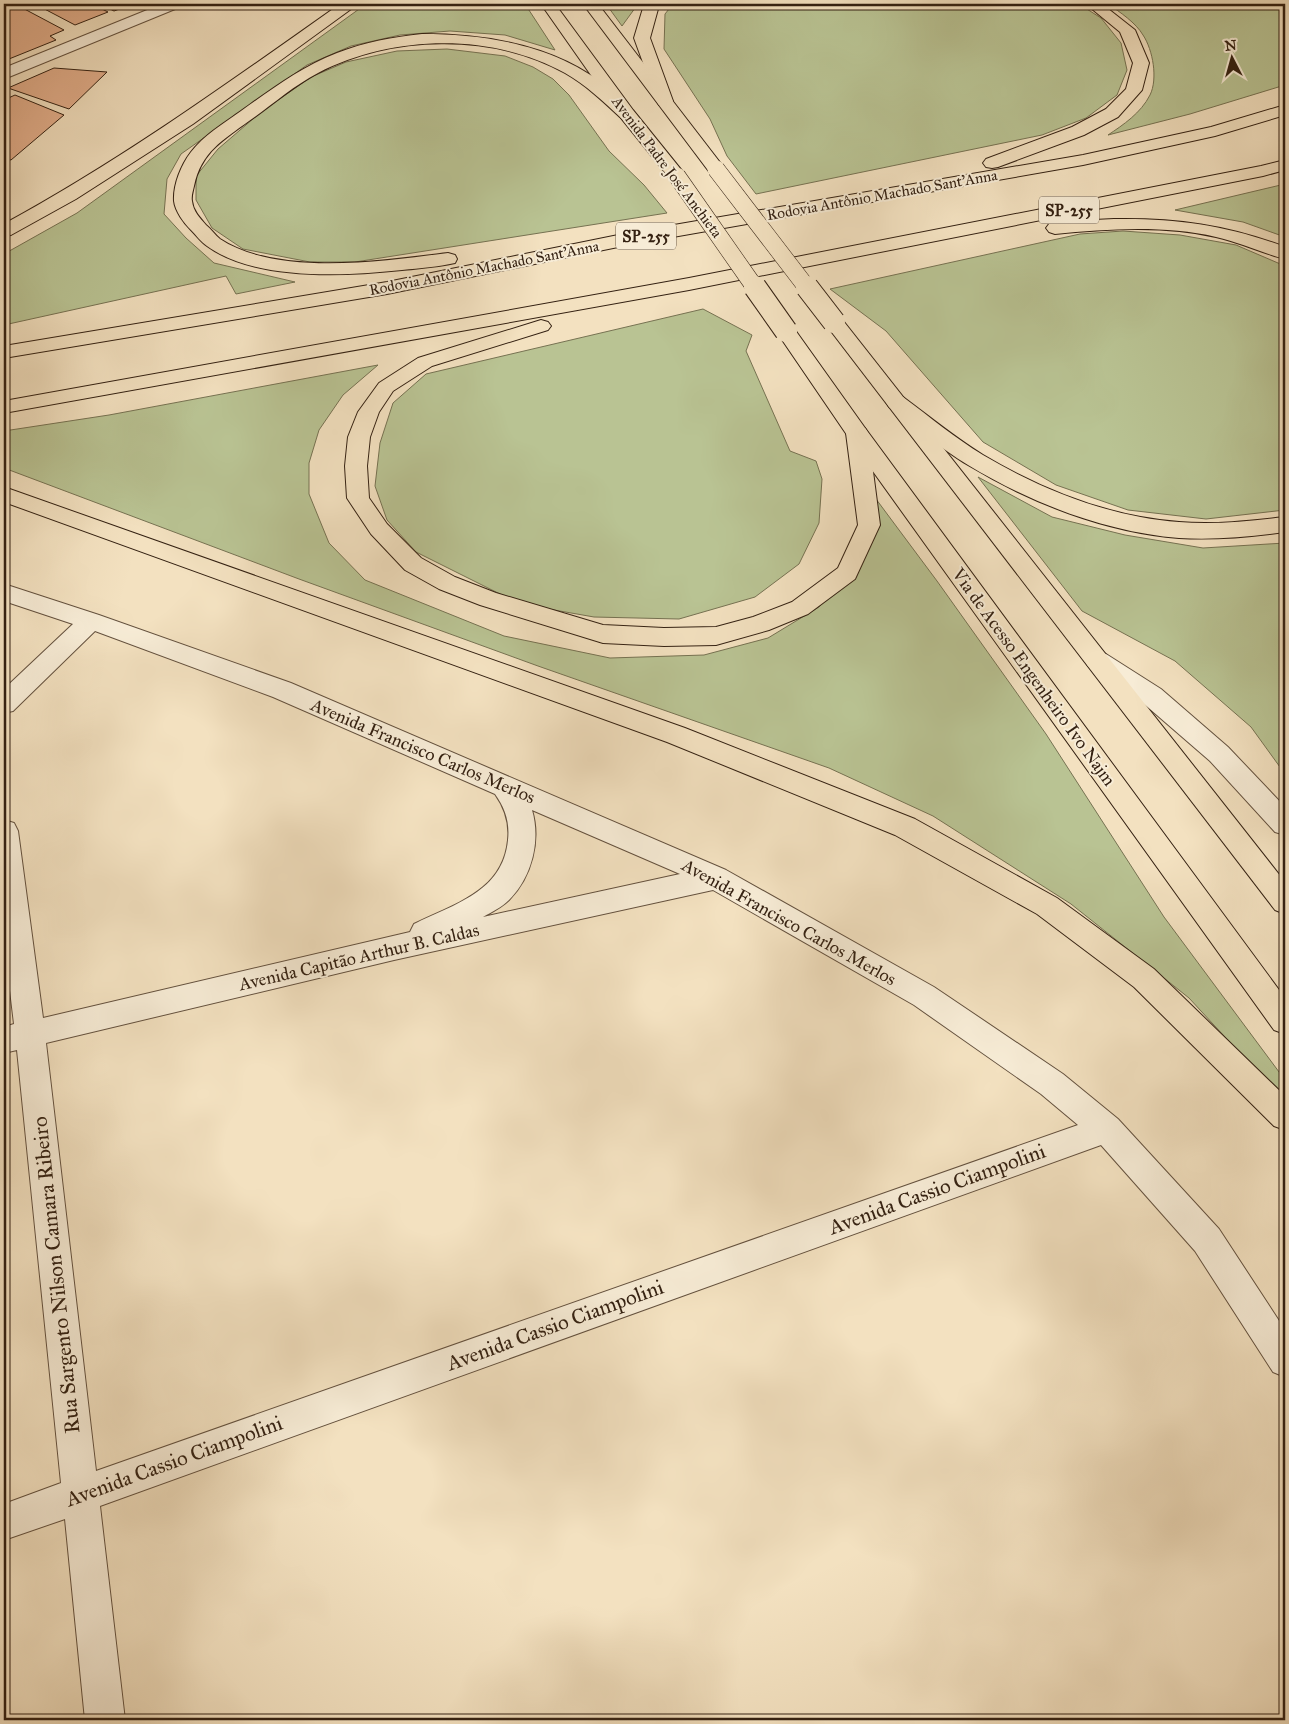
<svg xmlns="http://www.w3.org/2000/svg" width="1289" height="1724" viewBox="0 0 1289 1724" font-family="'IM FELL Great Primer',serif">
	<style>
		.green { fill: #b9c393; stroke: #767252 }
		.building { fill: #e3af8c; stroke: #342112 }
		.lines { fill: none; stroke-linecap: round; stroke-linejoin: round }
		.minor-casing { stroke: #64513e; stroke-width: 2 }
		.major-casing { stroke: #342112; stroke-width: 2 }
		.highway-casing { stroke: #342112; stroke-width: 2 }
		.minor { fill: #f7ecd6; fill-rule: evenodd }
		.major { fill: #f3e1c0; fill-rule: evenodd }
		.highway { fill: #f3e1c0; fill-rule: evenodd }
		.major-bridge-far1-casing { stroke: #342112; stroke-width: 18; stroke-linecap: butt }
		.major-bridge-casing { stroke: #342112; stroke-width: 24; stroke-linecap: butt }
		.major-bridge-far1 { stroke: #f3e1c0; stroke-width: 17 }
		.major-bridge { stroke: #f3e1c0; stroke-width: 22 }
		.labels { text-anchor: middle; stroke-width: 4; stroke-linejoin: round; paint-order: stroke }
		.far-street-label { font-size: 15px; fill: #342112; stroke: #f7ecd6 }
		.shield { fill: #f7ecd6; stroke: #6e5e4d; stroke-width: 1 }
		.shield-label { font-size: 16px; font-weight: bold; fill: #342112 }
		.street-label { font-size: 18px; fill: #342112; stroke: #f7ecd6 }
		.near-street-label { font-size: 21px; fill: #342112; stroke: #f7ecd6 }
	</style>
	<rect width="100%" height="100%" fill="#f3e1c0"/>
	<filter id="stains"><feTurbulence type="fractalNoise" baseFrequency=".004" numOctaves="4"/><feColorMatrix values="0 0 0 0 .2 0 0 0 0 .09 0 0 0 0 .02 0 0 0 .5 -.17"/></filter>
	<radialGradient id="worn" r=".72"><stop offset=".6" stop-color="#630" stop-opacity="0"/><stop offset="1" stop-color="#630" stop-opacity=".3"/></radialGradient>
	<!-- green -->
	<g class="green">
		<path d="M366,4H525L555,50L505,35L450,31L400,35L351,46L307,65L181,154L167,179L164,214L186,238L214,263L295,282L236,294L226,276L4,325V254L77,213Z"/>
		<path d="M606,4H638L622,26Z"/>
		<path d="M673,4H1079L1101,18L1121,43L1127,70L1117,95L1086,118L1042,135L756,194L727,156L710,119L664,49L665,14Z"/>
		<path d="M1108,4H1285V85L1190,114L1108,135C1123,125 1141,113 1150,95C1158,79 1153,50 1143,35C1136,23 1120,12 1108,4Z"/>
		<path d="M447,49L505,56L533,67L553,79L569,95L609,151L644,185L667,213L355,262H310L243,249L212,228L196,200V176L218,149L261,112L311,77L346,62L397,51Z"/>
		<path d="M1285,184V237L1243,222L1175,210Z"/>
		<path d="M1123,231L1180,235L1236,245L1285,266V510L1206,519L1128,510L1056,485L983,442L886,331L830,289L1080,234Z"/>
		<path d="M703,309L752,335L746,351L790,451L816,461L822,479L819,523L799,564L755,597L679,619L594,617L520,604L416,552L387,520L375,486L380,443L393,403L426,374Z"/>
		<path d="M378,365L343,395L319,430L309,463V494L329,543L365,580L504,636L610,658L704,655L768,638L819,607L848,575L876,499L937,581L1046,734L1164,917L1285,1080V1102L1189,998L1071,904L933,816L829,768L538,666L299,579L4,468V431L109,415Z"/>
		<path d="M978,477L1052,517L1125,535L1203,548L1285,543V774L1251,727L1175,661L1082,611Z"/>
	</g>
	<!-- building -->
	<g class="building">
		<path d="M4,4H15L64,30L50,36L56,40L4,61Z"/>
		<path d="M35,4H92L108,12L75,25Z"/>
		<path d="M100,4H133L114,11Z"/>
		<path d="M54,68L107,72L69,109L8,88Z"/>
		<path d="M15,95L64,115L11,160L4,159V100Z"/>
	</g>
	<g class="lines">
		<!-- minor casing -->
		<g class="minor-casing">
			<g id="minor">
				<path d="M162,4H183L180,7L4,79V68Z"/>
				<path d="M4,584L99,615L291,683L726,870L934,987L1063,1074L1118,1119L1219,1229L1285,1330V1377L1273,1372L1195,1251L1101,1145L100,1506L125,1720H85L65,1519L4,1540V1504L61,1483L17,1050L4,1053V1027L14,1024L4,940V820L14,823L18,831L43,1018L410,932L414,924C454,904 503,892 508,840C510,822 505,808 495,794L273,697L95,631L13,711L4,713V689L73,624L4,601ZM532,810L680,874L483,917C492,912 502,907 509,900C532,877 541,840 532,810ZM713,890L914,1005L1041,1094L1078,1125L96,1471L46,1043L394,960Z"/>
				<path d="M1097,651L1106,654L1161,689L1228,747L1285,807V835L1275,832L1210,761L1143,703L1088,666L1085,660L1088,654Z"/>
			</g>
		</g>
		<!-- major casing -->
		<g class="major-casing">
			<g id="major">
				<path d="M541,4H555L633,110L683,172L686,176L683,180L677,181L671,180L621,118Z"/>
				<path d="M583,4H598L722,165L725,169L722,173L716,174L710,173Z"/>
				<path d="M834,316L841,318L1285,882V914L1275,910L827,326L824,322L827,318Z"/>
				<path d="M786,325L793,327L865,428L1285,998V1034L1274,1030L849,438L776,331L779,327Z"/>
			</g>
		</g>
		<!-- highway casing -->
		<g class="highway-casing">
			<g id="highway">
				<path d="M340,4H358L193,124L76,199L11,235L4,236V224C122,160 231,81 340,4Z"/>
				<path d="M647,4H663L658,9L650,38L673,101L671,105H659L657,101L634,38L643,8Z"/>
				<path d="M1086,4H1102L1135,30L1149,63L1142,90L1118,117L1084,135L998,167L992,168L986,167L983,163L986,159L1072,127L1106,109L1126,89L1133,63L1120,32Z"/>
				<path d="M422,34C489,34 561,46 613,92C621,99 630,106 635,114L633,118H621C603,101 586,85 565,73C491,32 392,35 318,73C293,86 272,105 249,121C223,140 201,152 194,186C193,191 191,196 192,201C193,211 200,218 206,225C211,229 215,235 220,239C278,277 383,261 448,253L455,255L457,259L455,263C438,267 420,268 402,270C346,276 255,281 207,246C201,242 196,235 191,230C184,223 175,211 174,201C173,185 181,165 191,152C204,135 223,124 241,111C272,89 301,67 337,53C365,42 393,37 422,34Z"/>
				<path d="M1285,105V115L1215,136L1083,165L633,244L387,294L4,358V346L387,282L633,232L1083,155L1211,127Z"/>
				<path d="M1285,160V170L1263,176L689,290L4,413V401L689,278L1261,166Z"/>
				<path d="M1114,219C1176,218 1227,225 1285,247V259C1262,253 1239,242 1216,237C1164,225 1108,229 1055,234L1049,232L1046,228L1049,224L1055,222Z"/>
				<path d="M541,320L548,322L551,326L548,330L432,366L393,391L379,412L370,437L367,466L369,498L387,524L421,558L455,577L496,593L603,625L664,628L716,627L753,617L792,602L838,568L858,525L846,433L849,428L857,426L865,428L868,433L880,525L855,579L808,614L769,630L716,645L664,646L603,643L480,605L439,589L405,570L371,534L347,498L345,466L348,437L358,412L379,383L418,358Z"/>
				<path d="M896,396L903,397C930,417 955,438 983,455C1042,490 1110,517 1179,522C1214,525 1250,521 1285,517V532C1250,537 1214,540 1179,538C1105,532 1031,503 968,465C940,448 915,426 889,407L886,402L889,397Z"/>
				<path d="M4,487L685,728L915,819L1057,898L1154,969L1285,1096V1130L1274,1126L1134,987L1037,914L895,835L667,742L4,502Z"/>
			</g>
		</g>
		<!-- minor -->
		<use href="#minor" class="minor"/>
		<!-- major -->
		<use href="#major" class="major"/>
		<!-- highway -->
		<use href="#highway" class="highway"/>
		<!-- major-bridge-far1 casing -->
		<g class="major-bridge-far1-casing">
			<g id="major-bridge-far1">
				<path d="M716,169L808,289"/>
				<path d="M677,176L756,289"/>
			</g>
		</g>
		<!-- major-bridge casing -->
		<g class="major-bridge-casing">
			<g id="major-bridge">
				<path d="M755,287L786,331"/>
				<path d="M807,287L834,322"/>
			</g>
		</g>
		<!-- major-bridge-far1 -->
		<use href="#major-bridge-far1" class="major-bridge-far1"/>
		<!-- major-bridge -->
		<use href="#major-bridge" class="major-bridge"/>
	</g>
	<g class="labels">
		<!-- far-street labels -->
		<g class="far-street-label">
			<text transform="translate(667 167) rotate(53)" y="5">Avenida Padre José Anchieta</text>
			<text transform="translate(882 195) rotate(-10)" y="5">Rodovia Antônio Machado Sant'Anna</text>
			<text transform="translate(484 268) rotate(-11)" y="5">Rodovia Antônio Machado Sant'Anna</text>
		</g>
		<!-- shield labels -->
		<g class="shield">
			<rect x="1039" y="196.5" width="60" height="27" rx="4"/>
			<rect x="616" y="222.5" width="60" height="27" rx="4"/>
		</g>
		<g class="shield-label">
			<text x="1069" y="216">SP-255</text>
			<text x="646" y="242">SP-255</text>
		</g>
		<!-- street labels -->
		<g class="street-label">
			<text transform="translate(1034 677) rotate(54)" y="6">Via de Acesso Engenheiro Ivo Najm</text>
			<text transform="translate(423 751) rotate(23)" y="6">Avenida Francisco Carlos Merlos</text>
			<text transform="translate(789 922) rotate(29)" y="6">Avenida Francisco Carlos Merlos</text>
			<text transform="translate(359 957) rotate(-13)" y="6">Avenida Capitão Arthur B. Caldas</text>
		</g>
		<!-- near-street labels -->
		<g class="near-street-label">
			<text transform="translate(937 1189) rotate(-20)" y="7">Avenida Cassio Ciampolini</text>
			<text transform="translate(56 1275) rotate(-96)" y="7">Rua Sargento Nilson Camara Ribeiro</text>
			<text transform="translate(555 1325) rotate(-20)" y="7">Avenida Cassio Ciampolini</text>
			<text transform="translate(174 1461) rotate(-20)" y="7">Avenida Cassio Ciampolini</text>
		</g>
	</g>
	<!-- margin -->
	<rect width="1289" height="1724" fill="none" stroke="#f3e1c0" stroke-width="20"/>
	<rect x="5" y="5" width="1279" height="1714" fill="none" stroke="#342112" stroke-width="2.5"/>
	<rect x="10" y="10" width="1269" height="1704" fill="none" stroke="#342112"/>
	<!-- north arrow -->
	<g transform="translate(1232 58) rotate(354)" stroke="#f7ecd6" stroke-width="4" paint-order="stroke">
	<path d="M0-4L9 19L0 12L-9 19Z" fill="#342112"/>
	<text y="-8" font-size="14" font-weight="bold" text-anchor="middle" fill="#342112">N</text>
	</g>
	<rect width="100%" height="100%" filter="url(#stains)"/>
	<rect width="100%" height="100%" fill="url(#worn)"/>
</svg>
